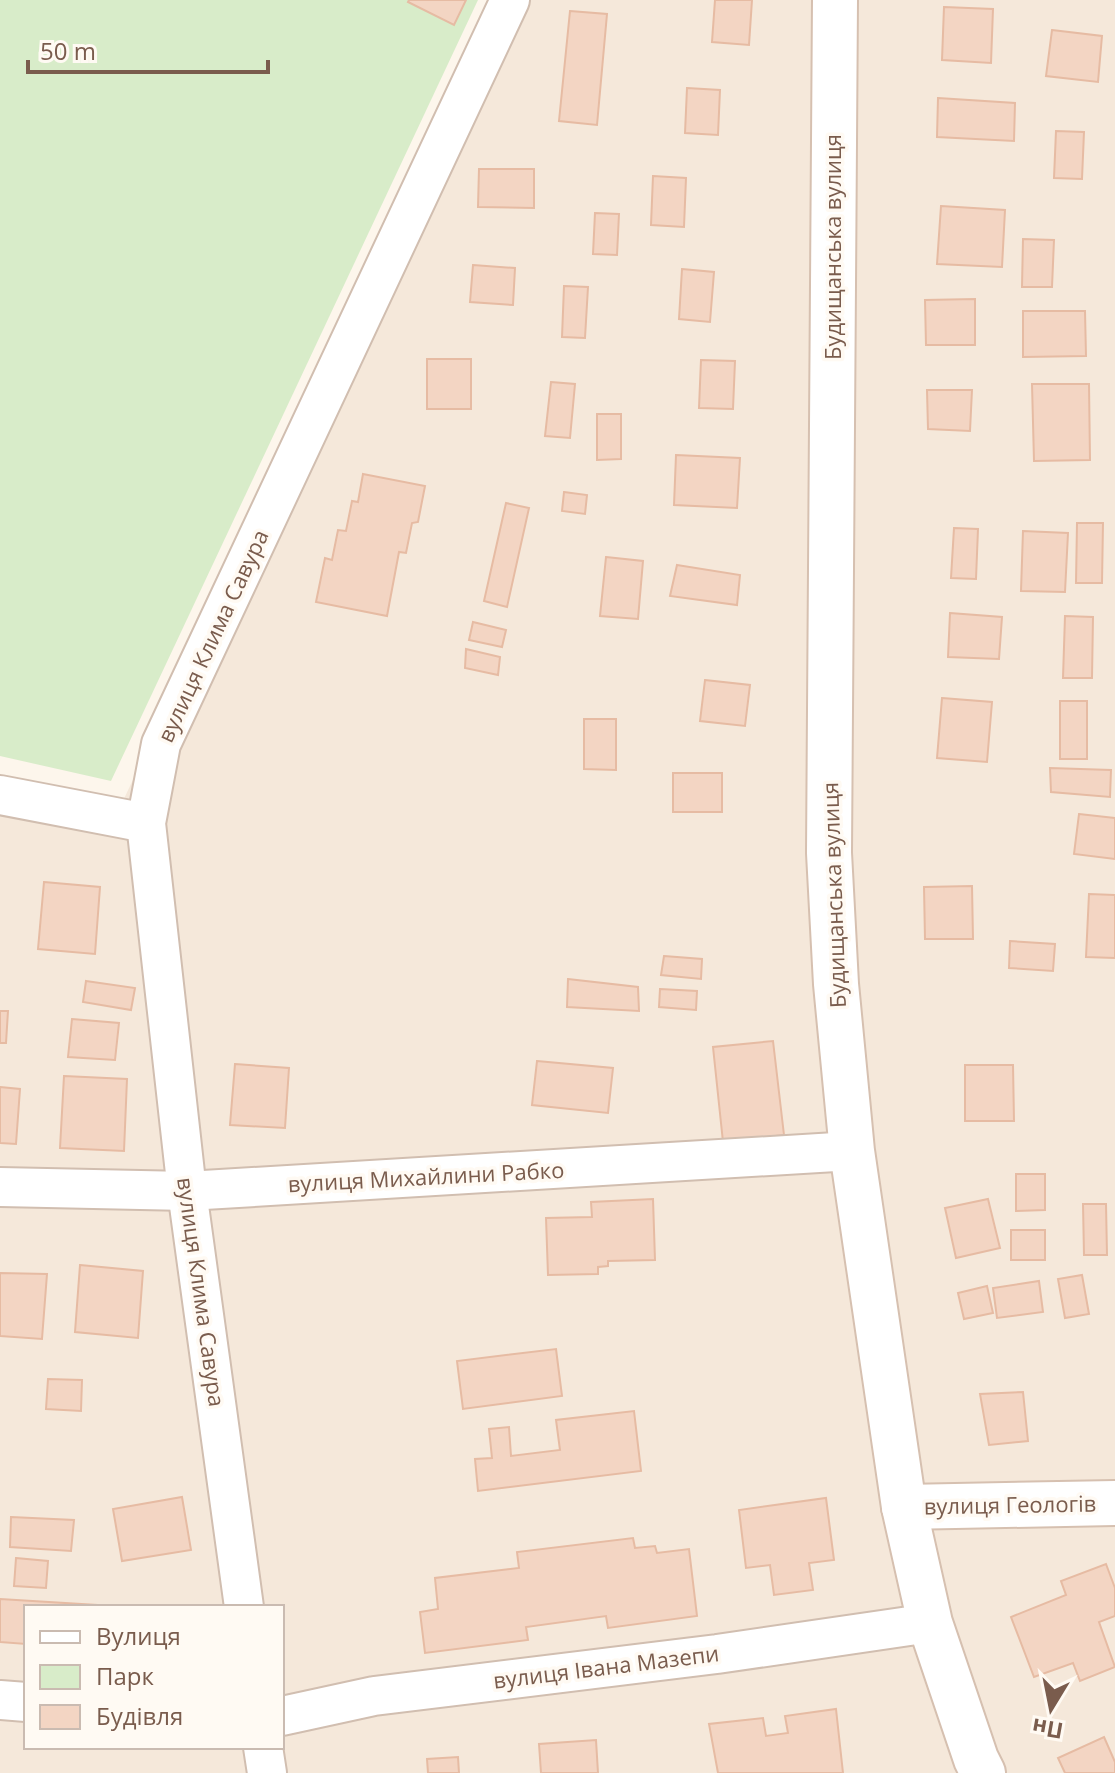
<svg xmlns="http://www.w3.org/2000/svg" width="1115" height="1773" viewBox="0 0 1115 1773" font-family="'Open Sans',sans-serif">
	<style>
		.residential { fill: #f5e8da; fill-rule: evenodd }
		.green { fill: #d8ecc9 }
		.building { fill: #f3d5c3; stroke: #e6bba3; stroke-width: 2 }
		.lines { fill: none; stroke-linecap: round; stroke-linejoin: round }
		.street-casing { stroke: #d1beb0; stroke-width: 42 }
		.secondary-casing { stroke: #d6c0b0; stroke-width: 48 }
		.street { stroke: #fff; stroke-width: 38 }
		.secondary { stroke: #fff; stroke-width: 44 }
		.labels { text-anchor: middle; stroke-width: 7; stroke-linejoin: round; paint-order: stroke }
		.street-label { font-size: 22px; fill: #7a5c4d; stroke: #fffaf3 }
	</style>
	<rect width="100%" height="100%" fill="#fdf6ec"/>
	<!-- residential -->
	<path class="residential" d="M500,0H1115V1773H0V776L122,803ZM26,1607H282V1747H26Z"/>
	<!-- green -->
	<path class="green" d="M0,0H478L111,781L0,756Z"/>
	<!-- building -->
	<g class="building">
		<path d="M409,0H466L454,25L408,2Z"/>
		<path d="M715,0H752L749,45L712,42Z"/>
		<path d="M944,7L993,9L991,63L942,60Z"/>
		<path d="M570,11L607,14L597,125L559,121Z"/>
		<path d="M1052,30L1102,36L1098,82L1046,76Z"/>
		<path d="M687,88L720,90L718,135L685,133Z"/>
		<path d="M938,98L1015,103L1014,141L937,137Z"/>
		<path d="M1056,131L1084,132L1082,179L1054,178Z"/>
		<path d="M479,169H534V208L478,207Z"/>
		<path d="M653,176L686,178L684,227L651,225Z"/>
		<path d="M941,206L1005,210L1002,267L937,264Z"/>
		<path d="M595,213L619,214L617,255L593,254Z"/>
		<path d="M1023,239L1054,240L1052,287H1022Z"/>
		<path d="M473,265L515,268L513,305L470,302Z"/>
		<path d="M682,269L714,272L710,322L679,319Z"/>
		<path d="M564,286L588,287L585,338L562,337Z"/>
		<path d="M975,299V345H926L925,300Z"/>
		<path d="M1023,311H1085L1086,356L1023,357Z"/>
		<rect x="427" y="359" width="44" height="50"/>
		<path d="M701,360L735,361L733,409L699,408Z"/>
		<path d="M551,382L575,384L570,438L545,436Z"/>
		<path d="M1032,384H1089L1090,460L1034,461Z"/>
		<path d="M927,390H972L970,431L928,429Z"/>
		<path d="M597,414H621V459L597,460Z"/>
		<path d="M676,455L740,458L737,508L674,505Z"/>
		<path d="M363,474L425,486L418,522L412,523L406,553L399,552L387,616L316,602L325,558L332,560L338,530L346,531L352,501L358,502Z"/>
		<path d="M564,492L587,495L585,514L562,511Z"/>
		<path d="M506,503L529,508L507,607L484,601Z"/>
		<path d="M1077,523H1103L1102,583H1076Z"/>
		<path d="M954,528L978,529L976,579L951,578Z"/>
		<path d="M1023,531L1068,533L1065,592L1021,591Z"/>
		<path d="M606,557L643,561L638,619L600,616Z"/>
		<path d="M677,565L740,575L737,605L670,596Z"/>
		<path d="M950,613L1002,617L999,659L948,657Z"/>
		<path d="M1065,616L1093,617L1092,678H1063Z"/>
		<path d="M473,622L506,630L502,647L469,640Z"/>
		<path d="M466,649L500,657L498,675L465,668Z"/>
		<path d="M705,680L750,685L745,726L700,721Z"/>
		<path d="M942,698L992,702L987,762L937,758Z"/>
		<rect x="1060" y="701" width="27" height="58"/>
		<path d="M584,719H616V770L584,769Z"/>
		<path d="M1050,768L1111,770L1110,797L1051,792Z"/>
		<rect x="673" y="773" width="49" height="39"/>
		<path d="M1079,814L1115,818V859L1074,854Z"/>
		<path d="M44,882L100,887L95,954L38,949Z"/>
		<path d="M972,886L973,939H925L924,887Z"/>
		<path d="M1089,894L1115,895V958L1086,957Z"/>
		<path d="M1010,941L1055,944L1053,971L1009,968Z"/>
		<path d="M664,956L702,959L701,979L661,975Z"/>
		<path d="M568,979L638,987L639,1011L567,1007Z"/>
		<path d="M86,981L135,988L131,1010L83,1002Z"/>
		<path d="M660,989L697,991L696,1010L659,1007Z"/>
		<path d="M0,1011H8L6,1043H0Z"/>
		<path d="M72,1019L119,1023L115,1060L68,1057Z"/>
		<path d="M773,1041L784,1135L723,1142L713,1047Z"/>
		<path d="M537,1061L613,1068L608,1113L532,1105Z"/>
		<path d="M235,1064L289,1068L285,1128L230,1125Z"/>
		<path d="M965,1065H1013L1014,1121H965Z"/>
		<path d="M64,1076L127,1079L124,1151L60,1148Z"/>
		<path d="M0,1087L20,1089L16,1144L0,1143Z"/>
		<path d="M1016,1174H1045V1210L1016,1211Z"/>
		<path d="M653,1199L655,1260L608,1261V1266L598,1267V1274L548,1275L546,1218L592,1217L591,1202Z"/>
		<path d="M988,1199L1000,1248L956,1258L945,1208Z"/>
		<path d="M1083,1204H1106L1107,1255H1084Z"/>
		<rect x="1011" y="1230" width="34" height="30"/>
		<path d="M80,1265L143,1271L138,1338L75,1332Z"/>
		<path d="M0,1273L47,1274L42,1339L0,1336Z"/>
		<path d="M1082,1275L1089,1314L1065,1318L1058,1279Z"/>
		<path d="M1039,1281L1043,1312L997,1318L993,1288Z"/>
		<path d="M987,1286L993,1313L964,1319L958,1293Z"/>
		<path d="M556,1349L562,1396L463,1409L457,1361Z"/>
		<path d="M48,1379L82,1380L81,1411L46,1409Z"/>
		<path d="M1023,1392L1028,1441L989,1445L980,1394Z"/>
		<path d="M634,1411L641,1471L478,1491L475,1459L492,1458L489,1429L509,1427L511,1456L560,1450L556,1420Z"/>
		<path d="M182,1497L191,1550L122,1561L113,1509Z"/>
		<path d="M826,1498L834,1560L809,1563L813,1590L774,1595L770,1565L746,1568L739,1510Z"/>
		<path d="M11,1517L74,1520L71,1551L10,1547Z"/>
		<path d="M633,1538L635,1548L655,1546L657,1553L689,1549L697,1616L608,1628L606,1616L526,1627L528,1640L425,1653L420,1612L438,1609L435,1578L519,1568L517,1552Z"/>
		<path d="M16,1558L48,1561L46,1588L14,1586Z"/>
		<path d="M1106,1564L1115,1588V1616L1099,1622L1115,1667L1080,1681L1073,1663L1034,1677L1011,1617L1066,1595L1061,1581Z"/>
		<path d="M0,1599L97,1605V1607H26V1644L0,1642Z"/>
		<path d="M836,1709L843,1773H718L709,1724L763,1718L766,1736L788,1733L785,1716Z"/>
		<path d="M1104,1737L1115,1762V1773H1065L1058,1758Z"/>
		<path d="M596,1740L598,1773H541L539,1744Z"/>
		<path d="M458,1757L459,1773H428L427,1759Z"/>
	</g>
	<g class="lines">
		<!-- street casing -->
		<g class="street-casing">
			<g id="street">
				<path d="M0,795L146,823"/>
				<path d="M0,1187L187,1191L852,1151"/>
				<path d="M244,1607L187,1191L146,823L161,744L510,0"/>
				<path d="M0,1700L26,1702"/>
				<path d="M282,1716L374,1696L717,1654L930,1623"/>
				<path d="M263,1747L267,1773"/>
			</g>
		</g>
		<!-- secondary casing -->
		<g class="secondary-casing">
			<g id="secondary">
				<path d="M835,0L829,853L836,984L852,1151L904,1507L930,1623L976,1759L983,1773"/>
				<path d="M904,1507L1115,1503"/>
			</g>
		</g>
		<!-- street -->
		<use href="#street" class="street"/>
		<!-- secondary -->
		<use href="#secondary" class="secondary"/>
	</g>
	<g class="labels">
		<!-- street labels -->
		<g class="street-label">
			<text transform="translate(833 247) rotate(-90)" y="8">Будищанська вулиця</text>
			<text transform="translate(213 636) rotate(-65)" y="8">вулиця Клима Савура</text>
			<text transform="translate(834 895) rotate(-92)" y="8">Будищанська вулиця</text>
			<text transform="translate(426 1177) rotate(-3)" y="8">вулиця Михайлини Рабко</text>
			<text transform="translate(201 1292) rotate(82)" y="8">вулиця Клима Савура</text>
			<text transform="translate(1010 1505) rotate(-1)" y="8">вулиця Геологів</text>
			<text transform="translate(606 1667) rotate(-7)" y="8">вулиця Івана Мазепи</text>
		</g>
	</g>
	<!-- legend -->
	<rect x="24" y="1605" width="260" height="144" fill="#fffaf3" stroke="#cabbb1" stroke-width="2"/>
	<rect x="40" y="1631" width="40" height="12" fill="#ffffff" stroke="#cabbb1" stroke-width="2"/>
	<text x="96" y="1645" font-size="24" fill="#7a5c4d">Вулиця</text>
	<rect x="40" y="1665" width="40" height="24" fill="#d8ecc9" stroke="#cabbb1" stroke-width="2"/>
	<text x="96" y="1685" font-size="24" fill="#7a5c4d">Парк</text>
	<rect x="40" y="1705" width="40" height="24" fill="#f3d5c3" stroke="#cabbb1" stroke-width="2"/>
	<text x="96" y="1725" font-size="24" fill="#7a5c4d">Будівля</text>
	<!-- north arrow -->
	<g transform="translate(1051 1709) rotate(190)" stroke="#fffaf3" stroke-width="6" paint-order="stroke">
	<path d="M0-6L14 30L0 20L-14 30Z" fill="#7a5c4d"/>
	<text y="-12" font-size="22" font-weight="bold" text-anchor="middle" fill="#7a5c4d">Пн</text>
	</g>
	<!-- scale -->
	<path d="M28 60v12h240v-12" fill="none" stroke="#7a5c4d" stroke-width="4"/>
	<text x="40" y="60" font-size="24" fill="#7a5c4d" stroke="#fffaf3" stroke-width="6" paint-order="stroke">50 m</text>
</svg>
